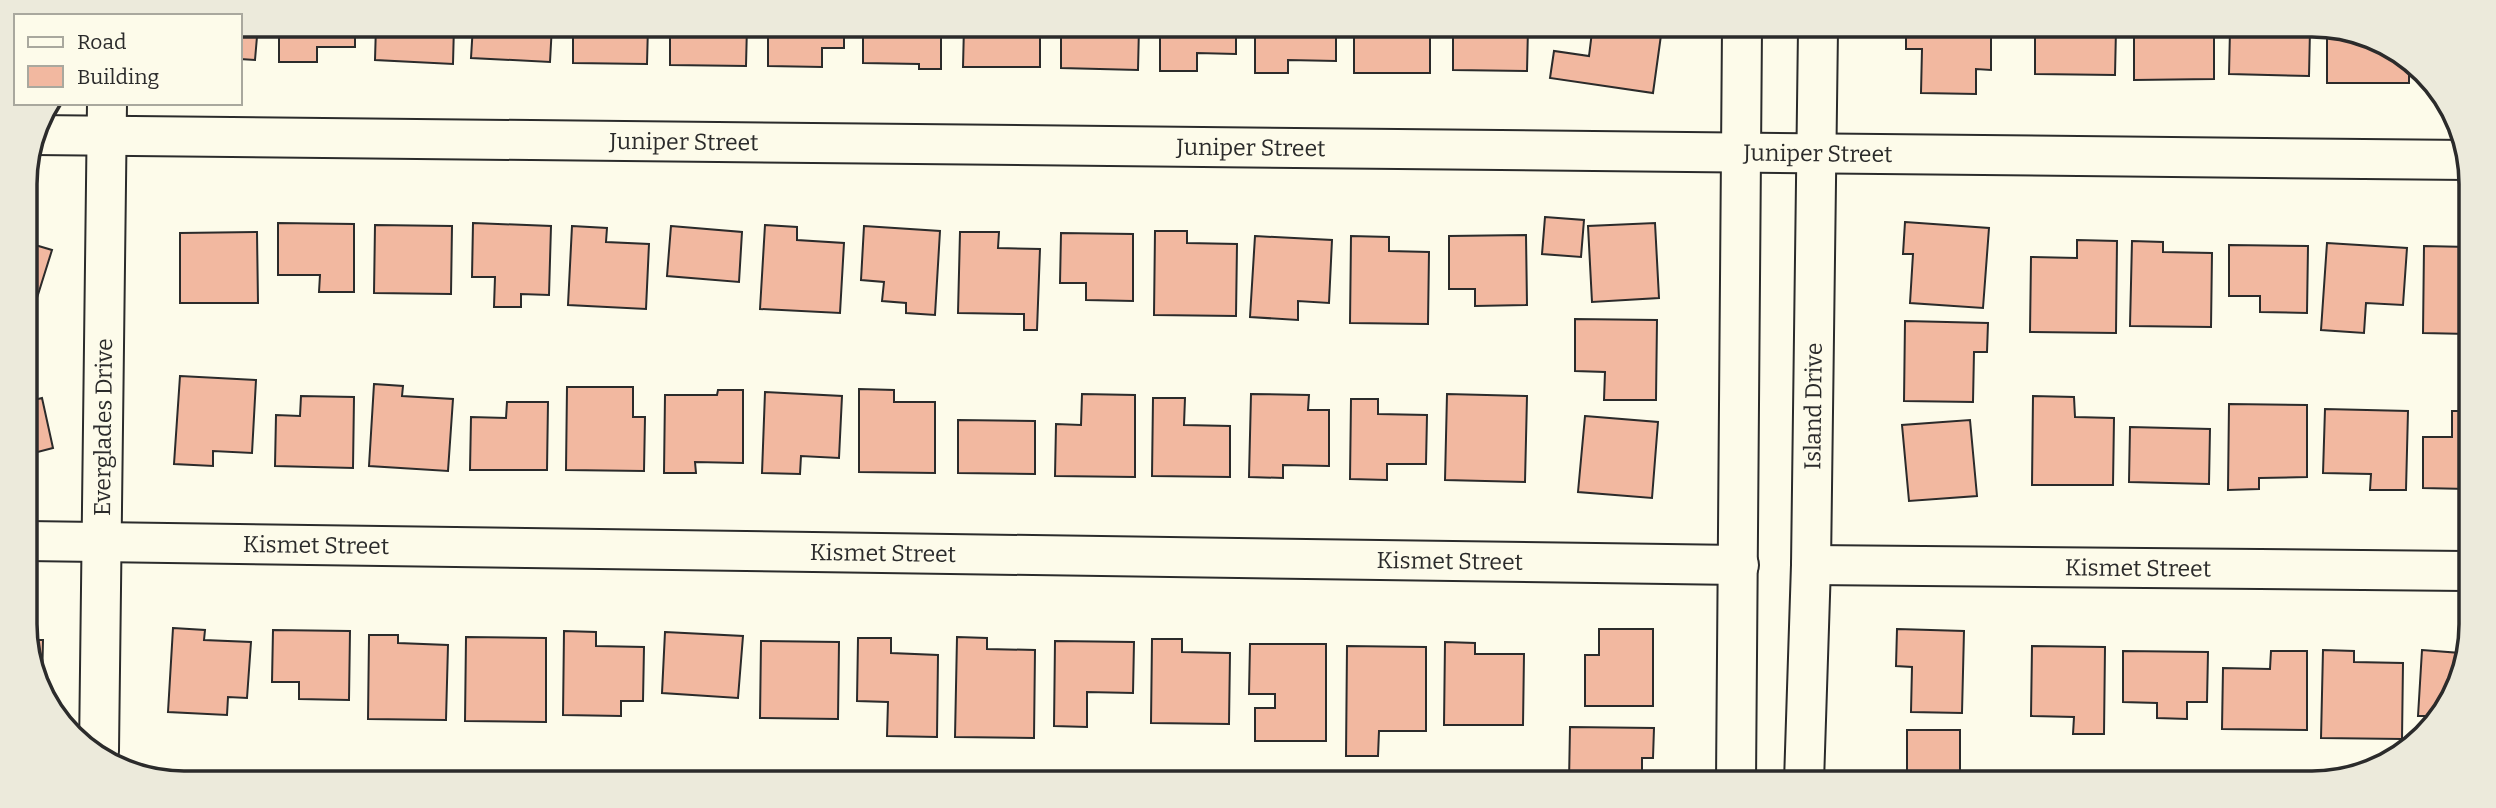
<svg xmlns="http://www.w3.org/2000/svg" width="2496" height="808" viewBox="0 0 2496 808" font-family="Bitter,serif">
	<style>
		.building { fill: #f2b8a0; stroke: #2b2b2b; stroke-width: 2 }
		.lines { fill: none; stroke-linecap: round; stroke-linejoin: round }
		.minor-casing { stroke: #2b2b2b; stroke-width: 42 }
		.minor { stroke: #fdfbea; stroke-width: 38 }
		.labels { text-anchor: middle; stroke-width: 5; stroke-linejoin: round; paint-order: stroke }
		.street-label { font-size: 23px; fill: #2b2b2b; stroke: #fdfbea }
		.rim { fill: none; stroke: #2b2b2b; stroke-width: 3.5 }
	</style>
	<rect width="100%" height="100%" fill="#fdfbea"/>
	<!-- building -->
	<g class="building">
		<path d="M240,25H258L255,60L240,59Z"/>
		<path d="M279,25H355V47H317V62H279Z"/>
		<path d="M376,25H454L453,64L375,60Z"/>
		<path d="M473,25H552L550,62L471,58Z"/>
		<path d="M573,25L648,26L647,64L573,63Z"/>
		<path d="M670,26H747L746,66L670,65Z"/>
		<path d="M768,26H844V48H822V67L768,66Z"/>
		<path d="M863,26H941V69H919V64L863,63Z"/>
		<path d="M964,26L1040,27V67H963Z"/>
		<path d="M1061,27H1139L1138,70L1061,68Z"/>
		<path d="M1160,27H1236V54L1197,53V71H1160Z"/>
		<path d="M1255,27H1336V61L1288,60V73H1255Z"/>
		<path d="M1354,27L1430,28V73H1354Z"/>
		<path d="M1453,28H1528L1527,71L1453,70Z"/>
		<path d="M1609,28H1662L1653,93L1550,78L1554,51L1589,56L1592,32L1608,35Z"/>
		<path d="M1906,29H1991V70L1976,69V94L1921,93L1922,49H1906Z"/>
		<path d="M2035,29H2116L2115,75L2035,74Z"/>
		<path d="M2134,29L2214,30V79L2134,80Z"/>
		<path d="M2230,30H2310L2309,76L2229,74Z"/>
		<path d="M2327,30H2354L2409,64V83H2327Z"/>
		<path d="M1545,217L1584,220L1581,257L1542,254Z"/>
		<path d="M1905,222L1989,228L1983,308L1910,303L1913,254H1903Z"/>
		<path d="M278,223L354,224V292H319L320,275H278Z"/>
		<path d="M473,223L551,226L549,295L521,294V307H494L495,277H472Z"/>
		<path d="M1655,223L1659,298L1592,302L1588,226Z"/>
		<path d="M375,225L452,226L451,294L374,293Z"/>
		<path d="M765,225L797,227V240L844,243L840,313L760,309Z"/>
		<path d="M572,226L607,228L606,242L649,244L646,309L568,305Z"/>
		<path d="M671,226L742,232L739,282L667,276Z"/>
		<path d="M864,226L940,231L935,315L906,313V303L882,301L884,282L861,280Z"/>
		<path d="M1155,231H1187V243L1237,244L1236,316L1154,315Z"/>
		<path d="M257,232L258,303H180V233Z"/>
		<path d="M960,232H999L998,248L1040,249L1037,330H1024V314L958,313Z"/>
		<path d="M1061,233L1133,234V301L1086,300V283H1060Z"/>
		<path d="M1526,235L1527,305L1475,306V289H1449V236Z"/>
		<path d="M1255,236L1332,240L1329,303L1298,301V320L1250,317Z"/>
		<path d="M1351,236L1389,237V251L1429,252L1428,324L1350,323Z"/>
		<path d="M2077,240L2117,241L2116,333L2030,332L2031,257L2077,258Z"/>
		<path d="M2132,241L2163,242V252L2212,253L2211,327L2130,326Z"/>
		<path d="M25,242L52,250L30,320L26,319Z"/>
		<path d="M2327,243L2407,248L2403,305L2366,303L2364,333L2321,330Z"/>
		<path d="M2229,245L2308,246L2307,313L2260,312V296H2229Z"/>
		<path d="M2424,246L2468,247V334L2423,333Z"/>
		<path d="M1575,319L1657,320L1656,400H1604L1605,372L1575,371Z"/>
		<path d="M1905,321L1988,323L1987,352H1974L1973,402L1904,401Z"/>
		<path d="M180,376L256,380L252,453L213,451V466L174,464Z"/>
		<path d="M374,384L403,386L402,396L453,399L448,471L369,466Z"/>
		<path d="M567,387H633V417H645L644,471L566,470Z"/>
		<path d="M859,389L894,390V402H935V473L859,472Z"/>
		<path d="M718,390H743V463L695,462L696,473H664L665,395H717Z"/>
		<path d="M765,392L842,396L839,458L801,456L800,474L762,473Z"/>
		<path d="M1082,394L1135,395V477L1055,476L1056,424L1081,425Z"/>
		<path d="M1251,394L1309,395L1308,410H1329V466L1283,465V478L1249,477Z"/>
		<path d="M1447,394L1527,396L1525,482L1445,480Z"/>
		<path d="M301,396L354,397L353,468L275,466L276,415L300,416Z"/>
		<path d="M2033,396L2074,397L2075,417L2114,418L2113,485H2032Z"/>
		<path d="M42,398L53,448L26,455V402Z"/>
		<path d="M1153,398H1185L1184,425L1230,426V477L1152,476Z"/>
		<path d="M1351,399H1378V414L1427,415L1426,464H1387V480L1350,479Z"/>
		<path d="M507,402H548L547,470H470L471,417L506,418Z"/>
		<path d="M2229,404L2307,405V477L2259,478V489L2228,490Z"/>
		<path d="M2325,409L2408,411L2406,490H2370L2371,474L2323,473Z"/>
		<path d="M2452,411H2467V489L2423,488V437H2452Z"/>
		<path d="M1585,416L1658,422L1652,498L1578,492Z"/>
		<path d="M958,420L1035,421V474L958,473Z"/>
		<path d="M1970,420L1977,496L1909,501L1902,425Z"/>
		<path d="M2130,427L2210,429L2209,484L2129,482Z"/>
		<path d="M173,628L205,630L204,640L251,642L247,698L228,697L227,715L168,712Z"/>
		<path d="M1599,629H1653V706H1585V655H1599Z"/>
		<path d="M1897,629L1964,631L1962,713L1911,712L1912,667L1896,666Z"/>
		<path d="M273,630L350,631L349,700L299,699V682H272Z"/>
		<path d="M564,631L596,632V646L644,647L643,701H621V716L563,715Z"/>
		<path d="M665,632L743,636L738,698L662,693Z"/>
		<path d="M369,635H398V643L448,645L446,720L368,719Z"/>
		<path d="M466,637L546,638V722L465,721Z"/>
		<path d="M957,637L987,638V649L1035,650L1034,738L955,737Z"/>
		<path d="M858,638H891V653L938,655L937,737L887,736L888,702L857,701Z"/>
		<path d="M1152,639H1182V652L1230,653L1229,724L1151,723Z"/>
		<path d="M27,640H43L42,685L27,655Z"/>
		<path d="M761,641L839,642L838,719L760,718Z"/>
		<path d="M1055,641L1134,642L1133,693L1087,692V727L1054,726Z"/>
		<path d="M1445,642L1475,643V654H1524L1523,725H1444Z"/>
		<path d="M1250,644H1326V741H1255V708H1275V694H1249Z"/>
		<path d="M1347,646L1426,647V731H1379L1378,756H1346Z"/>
		<path d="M2032,646L2105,647L2104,734H2073L2074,717L2031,716Z"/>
		<path d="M2323,650L2354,651V662L2403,663L2402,739L2321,738Z"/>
		<path d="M2422,650L2460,653L2459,667L2465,668L2432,716H2418Z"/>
		<path d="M2123,651L2208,652L2207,702H2187V719L2157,718V703L2123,702Z"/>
		<path d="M2271,651H2307V730L2222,729L2223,668L2270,669Z"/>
		<path d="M1570,727L1654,728L1653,758H1642V782L1569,781Z"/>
		<rect x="1907" y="730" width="53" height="52"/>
	</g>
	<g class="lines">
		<!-- minor casing -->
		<g class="minor-casing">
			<g id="minor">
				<path id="s1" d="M35,135L2468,160"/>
				<path id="s2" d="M27,541L1739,565"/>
				<path id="s3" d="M1811,565L2466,571"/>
				<path id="s4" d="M99,751L107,103"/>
				<path d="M1736,782L1742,28"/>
				<path id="s5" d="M1804,782L1811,565L1818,29"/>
			</g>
		</g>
		<!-- minor -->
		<use href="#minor" class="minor"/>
	</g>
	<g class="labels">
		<!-- street labels -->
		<g class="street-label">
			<text dy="8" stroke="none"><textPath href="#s1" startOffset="649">Juniper Street</textPath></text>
			<text dy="8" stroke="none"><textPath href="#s1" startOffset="1216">Juniper Street</textPath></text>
			<text dy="8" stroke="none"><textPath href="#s1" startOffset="1783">Juniper Street</textPath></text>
			<text dy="8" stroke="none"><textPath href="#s5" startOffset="376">Island Drive</textPath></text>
			<text dy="8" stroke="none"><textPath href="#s4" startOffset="324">Everglades Drive</textPath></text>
			<text dy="8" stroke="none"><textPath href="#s2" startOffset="289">Kismet Street</textPath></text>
			<text dy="8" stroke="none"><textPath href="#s2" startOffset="856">Kismet Street</textPath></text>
			<text dy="8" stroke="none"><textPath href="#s2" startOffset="1423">Kismet Street</textPath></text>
			<text dy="8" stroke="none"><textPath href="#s3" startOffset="327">Kismet Street</textPath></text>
		</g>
	</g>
	<!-- crop -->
	<path d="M0 0H2496V808H0ZM184 37H2312A147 147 0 0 1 2459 184V624A147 147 0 0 1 2312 771H184A147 147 0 0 1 37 624V184A147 147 0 0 1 184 37Z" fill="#eceadb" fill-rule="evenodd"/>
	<path class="rim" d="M184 37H2312A147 147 0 0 1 2459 184V624A147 147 0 0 1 2312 771H184A147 147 0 0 1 37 624V184A147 147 0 0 1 184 37Z"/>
	<!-- legend -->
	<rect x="14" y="14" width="228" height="91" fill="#fdfbea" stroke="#a9a89e" stroke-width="2"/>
	<rect x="28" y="37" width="35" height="10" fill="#fdfbea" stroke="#a9a89e" stroke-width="2"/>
	<text x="77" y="49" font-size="21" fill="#2b2b2b">Road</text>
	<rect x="28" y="66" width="35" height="21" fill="#f2b8a0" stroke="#a9a89e" stroke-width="2"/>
	<text x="77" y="84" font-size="21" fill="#2b2b2b">Building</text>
</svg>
